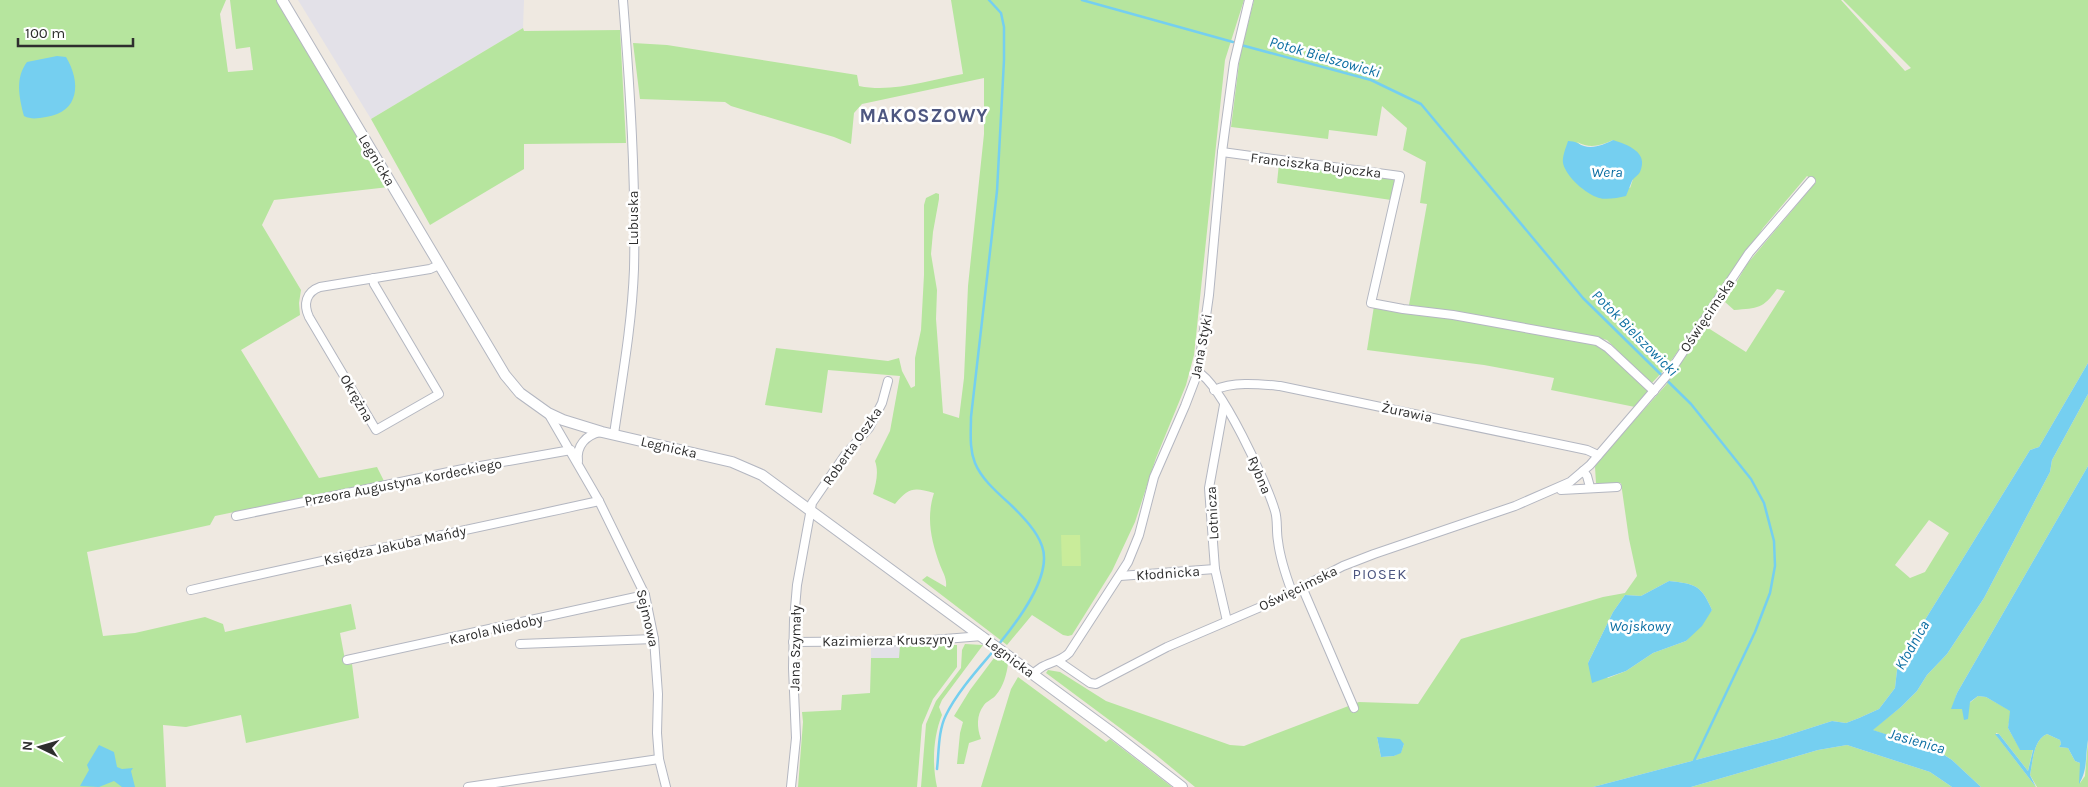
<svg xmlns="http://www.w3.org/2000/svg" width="2088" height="787" viewBox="0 0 2088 787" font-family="Karla,sans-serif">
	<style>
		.industrial { fill: #e3e1e8 }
		.green { fill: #b6e59e; fill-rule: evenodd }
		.pitch { fill: #c9ec9a }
		.water { fill: #75cff0 }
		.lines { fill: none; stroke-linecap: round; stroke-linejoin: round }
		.stream { stroke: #75cff0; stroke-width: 2.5 }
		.street-casing { stroke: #b4b7c1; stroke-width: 10 }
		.secondary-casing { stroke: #b4b7c1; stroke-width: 12 }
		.street { stroke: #fff; stroke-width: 8 }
		.secondary { stroke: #fff; stroke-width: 10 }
		.labels { text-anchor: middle; stroke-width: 5; stroke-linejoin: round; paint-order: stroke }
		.street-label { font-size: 14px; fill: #2e2e2e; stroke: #fff }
		.water-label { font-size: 15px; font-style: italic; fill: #0d6fa3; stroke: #fff }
		.neighbourhood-label { font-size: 15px; letter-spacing: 1px; fill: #4d5680; stroke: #fff }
		.district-label { font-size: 19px; font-weight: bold; letter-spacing: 1px; fill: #4d5680; stroke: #fff }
	</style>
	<rect width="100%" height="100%" fill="#efe9e1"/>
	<!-- industrial -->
	<g class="industrial">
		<path d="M298,0H524L523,28L371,119Z"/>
		<rect x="871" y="645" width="29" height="13"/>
	</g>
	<!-- green -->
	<g class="green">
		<path d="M0,0H226L220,14L228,72L253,70L250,47L236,49L230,0H277L389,187L274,200L262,225L301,290L299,303L300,315L241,350L319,478L377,467L384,481L215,516L210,525L87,552L103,636L135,633L205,617L223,624L225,632L351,604L356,629L340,633L346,665L352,664L359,718L246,743L241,715L186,727L163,725L166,787H0Z"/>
		<path d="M951,0H1244L1225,60L1194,355L1186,385L1156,458L1135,522L1112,571L1072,635L1068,636L1063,635L1032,615L1007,645L922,580L927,576L946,587C947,578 943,573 940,565C931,540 926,518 934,493C913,487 909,488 895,504L873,494C876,483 879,472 875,461L890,431L900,376L828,370L822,413L765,405L776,348L888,361L899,358L902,371L911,388L915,386V358L921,330L924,275V205L926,198L936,193L939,194V199L933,232L931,254L937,290L936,319L943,413L959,418L964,378L968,286L984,134V78L862,104L854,113L851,144L834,137L731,106L725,102L640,99L633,43L667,45L857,75L859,86C893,93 929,80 963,74Z"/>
		<path d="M1254,0H1841L1905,71L1911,68L1843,0H2088V363L2039,447L2030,450L1907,649L1897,670L1895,688L1879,709L1859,718L1846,723L1832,721L1779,738L1593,787H1195L1155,754L1046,673L1048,670L1060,672L1106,701L1230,745L1244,746L1359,702L1418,704L1461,639L1603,597L1625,593L1637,576L1629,539L1621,483L1598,484L1596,483L1595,467L1597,462L1666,385L1705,326L1746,352L1785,291L1777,289C1763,309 1758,308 1734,310L1725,302L1747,264L1816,182L1807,176L1763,228L1736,271L1665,369L1651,384L1607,340L1575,333L1409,305L1427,204L1420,203L1426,162L1403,150L1407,128L1382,106L1377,136L1329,130L1328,139L1231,127L1240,56ZM1613,140L1633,179L1630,188L1577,142C1590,149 1600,146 1613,140ZM1929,520L1949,533L1925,572L1910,578L1895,565ZM1669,581C1696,584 1701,585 1712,610L1686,641L1653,653L1626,671L1608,678L1588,663L1613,612L1625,595L1641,596ZM1377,737L1404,744L1401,752L1394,756L1381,757Z"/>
		<path d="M523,28L524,31L620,30L626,143L524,144V169L430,225L371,119Z"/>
		<path d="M1279,163L1392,177L1395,182L1391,200L1277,183Z"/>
		<path d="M1374,306L1494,325L1602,346L1648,390V392L1635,407L1551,390L1554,378L1484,365L1367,350Z"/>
		<path d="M2088,394V466L1957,693L1952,709H1962L1978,696L1986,697L2011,711L2008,728L2020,749H2033L2028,771L1999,734L1996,733V735L2036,787H1981L1952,760L1938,751L1872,730L1901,707L1917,691L1927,675L1947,654L1984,598L2050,472L2052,460Z"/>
		<path d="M965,644L983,645L942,700L939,707L942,715C933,737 932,764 937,787H921L926,724L936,701L961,668L962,650Z"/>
		<path d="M900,645H957V667L933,699L922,725L917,787H798L803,722L802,712L841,710L842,695L870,693L871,658H899Z"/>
		<path d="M997,654L1008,663C1007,674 1003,687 996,695C993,699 987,701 984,705C976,715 977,728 981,739L969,743L964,764H957L960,733L963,722L954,716L970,690Z"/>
		<path d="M1018,677L1106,742L1110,739L1172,787H981L1011,689Z"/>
		<path d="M2047,734L2060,740L2061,744L2059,747L2068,748L2075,761L2080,763V783L2085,776L2088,740V787H2037L2030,775C2033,761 2033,740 2047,734Z"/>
		<path d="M1847,745L1930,772L1952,787H1691L1818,750Z"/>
	</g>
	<!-- pitch -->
	<path class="pitch" d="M1061,535H1080L1081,566H1062Z"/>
	<!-- water -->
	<g class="water">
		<path d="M57,56L66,57C81,82 80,112 46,117C38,118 32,120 24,116C19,97 15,78 27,62Z"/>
		<path d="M1613,140C1628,145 1649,152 1640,172C1638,176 1634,177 1632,181C1630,186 1628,191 1626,196C1618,198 1606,200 1599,198C1586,194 1566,177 1563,163C1562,157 1566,147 1568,141C1576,141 1578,144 1584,146C1594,149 1605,144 1613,140Z"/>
		<path d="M2088,363V394L2052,460L2050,472L1984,598L1947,654L1927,675L1917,691L1901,707L1873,730L1938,751L1952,760L1981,787H1952L1930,772L1847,745L1818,750L1691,787H1593L1779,738L1832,721L1846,723L1859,718L1879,709L1895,688L1897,670L1907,649L2030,450L2039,447Z"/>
		<path d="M2088,466V740C2085,756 2088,770 2079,784L2080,763L2075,761L2068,748L2059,747L2061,744L2060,740L2047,734C2033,740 2033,761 2030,775L2036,787L1995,734H1999L2028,771L2033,750H2020L2008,728L2010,711L1986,697L1978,696L1970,702L1968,719L1964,720L1962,709H1951L1957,693Z"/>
		<path d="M1669,581C1696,584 1701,585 1712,610L1702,626L1686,641L1653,653L1626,671L1592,683L1588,663L1613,612L1625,595L1641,596Z"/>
		<path d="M1377,737L1400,739L1404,744L1401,753L1394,756L1381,757Z"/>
		<path d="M99,745L114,752L117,767L122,769L133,768L131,771L135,787H122L114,781L99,787L80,786L89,770L87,765Z"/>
	</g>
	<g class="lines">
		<!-- stream -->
		<g class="stream">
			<path d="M989,0L1001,13L1004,27V60L997,191L971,417C971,432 969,448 975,463C982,480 998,493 1012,506C1023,517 1037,531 1042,546C1053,576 1017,622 999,644"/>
			<path d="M1082,0L1233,42"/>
			<path d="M1241,45L1371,80L1421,104L1583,298L1691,404L1751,479L1764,503L1774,541L1775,566L1770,593L1755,632L1693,763"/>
			<path d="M937,769C939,752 938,731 946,715C957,692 979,668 995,649"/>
		</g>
		<!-- street casing -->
		<g class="street-casing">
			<g id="street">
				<path d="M1222,152L1400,176L1371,303L1403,309L1453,315L1597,341L1608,348L1654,391"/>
				<path d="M373,278L374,284L439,394L376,430L309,317C303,304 306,292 320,287L430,269L439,265"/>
				<path d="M1198,372C1221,384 1267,483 1275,511C1278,520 1276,531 1278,541C1280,558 1286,576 1292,592"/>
				<path d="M1214,390C1234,381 1259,384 1280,386L1587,450L1598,455"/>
				<path d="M1224,405L1209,488L1215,569L1227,621"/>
				<path d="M548,413L599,501L645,595L654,639L658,694L657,733L659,759L666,787"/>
				<path d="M614,434C622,379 632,324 634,269C636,179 630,89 623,0"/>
				<path d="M578,461C576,446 586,435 600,432"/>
				<path d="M1583,471L1587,476L1590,487"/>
				<path d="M1561,490L1617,487"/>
				<path d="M236,516L463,469L571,450"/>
				<path d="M1120,576L1215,569"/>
				<path d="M1302,587L1354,708"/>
				<path d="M191,590C327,559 463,531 599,501"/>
				<path d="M793,642L920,641L982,636"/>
				<path d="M520,644L654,639"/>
				<path d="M347,660L645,595"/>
				<path d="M1058,661L1090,683L1096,684L1167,647L1277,600L1343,566L1374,554L1515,506L1570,482L1590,465L1669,373L1749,253L1811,181"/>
				<path d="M1033,675C1042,662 1058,664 1069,653L1128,562L1139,535L1154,477L1185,406L1198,372L1209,295L1222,152L1234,63L1249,0"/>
				<path d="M468,787L659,759"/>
				<path d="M791,787L796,738L793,668L794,620L797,585L812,503L845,455L869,428L882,403L888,381"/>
			</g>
		</g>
		<!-- secondary casing -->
		<g class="secondary-casing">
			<path id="secondary" d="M282,0L505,375L520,393L548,413L563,420L602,432L732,462L762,475L1110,731L1182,787"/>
		</g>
		<!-- street -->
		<use href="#street" class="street"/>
		<!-- secondary -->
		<use href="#secondary" class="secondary"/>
	</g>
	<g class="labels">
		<!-- street labels -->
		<g class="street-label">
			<text transform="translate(377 160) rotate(59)" y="5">Legnicka</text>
			<text transform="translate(1316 165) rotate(7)" y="5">Franciszka Bujoczka</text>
			<text transform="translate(633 218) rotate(-90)" y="5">Lubuska</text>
			<text transform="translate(1707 315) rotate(-56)" y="5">Oświęcimska</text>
			<text transform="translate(1201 346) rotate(-79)" y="5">Jana Styki</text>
			<text transform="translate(357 398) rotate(60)" y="5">Okrężna</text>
			<text transform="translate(1407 412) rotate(12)" y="5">Żurawia</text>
			<text transform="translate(852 446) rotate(-55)" y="5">Roberta Oszka</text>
			<text transform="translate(669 447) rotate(13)" y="5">Legnicka</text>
			<text transform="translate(1260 475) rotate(67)" y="5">Rybna</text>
			<text transform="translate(403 482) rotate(-11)" y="5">Przeora Augustyna Kordeckiego</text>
			<text transform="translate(1212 513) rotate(-93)" y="5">Lotnicza</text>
			<text transform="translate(395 545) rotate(-12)" y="5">Księdza Jakuba Mańdy</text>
			<text transform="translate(1168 573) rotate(-4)" y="5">Kłodnicka</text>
			<text transform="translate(1298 588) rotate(-26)" y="5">Oświęcimska</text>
			<text transform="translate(648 618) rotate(77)" y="5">Sejmowa</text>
			<text transform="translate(496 629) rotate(-13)" y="5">Karola Niedoby</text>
			<text transform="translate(888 640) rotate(-1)" y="5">Kazimierza Kruszyny</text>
			<text transform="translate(795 648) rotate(-89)" y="5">Jana Szymały</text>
			<text transform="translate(1010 657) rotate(37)" y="5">Legnicka</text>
		</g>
		<!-- water labels -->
		<g class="water-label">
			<text transform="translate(1325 57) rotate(16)" y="5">Potok Bielszowicki</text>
			<text x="1607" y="177">Wera</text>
			<text transform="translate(1635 333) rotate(45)" y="5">Potok Bielszowicki</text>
			<text x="1640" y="631">Wojskowy</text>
			<text transform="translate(1912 645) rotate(-60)" y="5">Kłodnica</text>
			<text transform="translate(1917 741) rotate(16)" y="5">Jasienica</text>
		</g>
		<!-- neighbourhood labels -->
		<g class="neighbourhood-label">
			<text x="1380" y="579">PIOSEK</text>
		</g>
		<!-- district labels -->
		<g class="district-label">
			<text x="924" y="122">MAKOSZOWY</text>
		</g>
	</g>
	<!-- north arrow -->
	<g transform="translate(40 747) rotate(275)" stroke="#ffffff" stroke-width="4" paint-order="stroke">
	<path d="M0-4L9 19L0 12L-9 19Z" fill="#2e2e2e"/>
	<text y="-8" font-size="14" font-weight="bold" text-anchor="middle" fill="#2e2e2e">N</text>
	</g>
	<!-- scale -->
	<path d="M18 38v8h115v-8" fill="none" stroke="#2e2e2e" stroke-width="2.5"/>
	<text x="25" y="38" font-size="15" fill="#2e2e2e" stroke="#ffffff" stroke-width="4" paint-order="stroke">100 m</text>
</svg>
